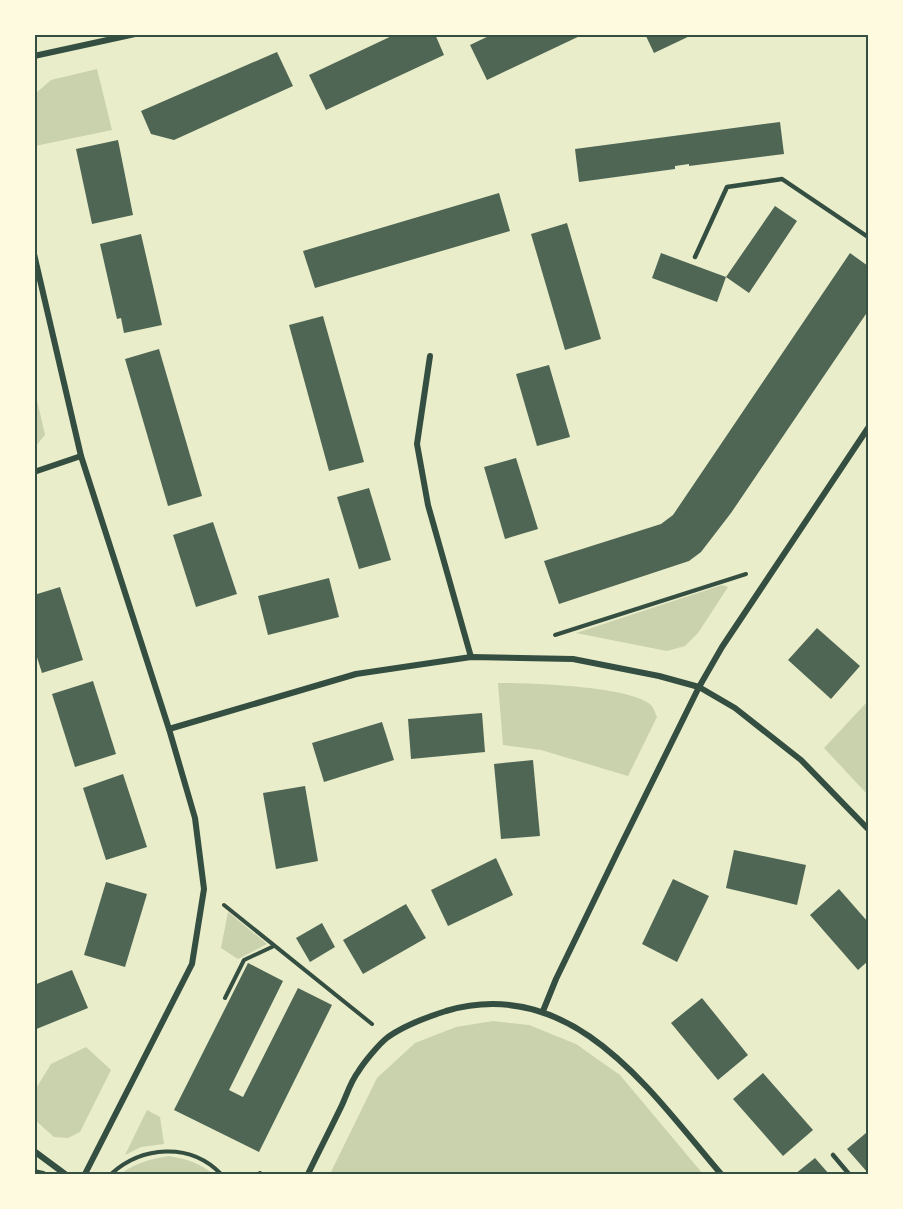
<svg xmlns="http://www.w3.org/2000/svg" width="903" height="1209" viewBox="0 0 903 1209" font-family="Mulish,sans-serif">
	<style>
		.green { fill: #cad2ad }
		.building { fill: #4f6655 }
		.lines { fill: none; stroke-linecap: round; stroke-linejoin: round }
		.path { stroke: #344e41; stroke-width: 4 }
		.service { stroke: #344e41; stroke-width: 4.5 }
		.minor { stroke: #344e41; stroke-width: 6 }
		.neatline { fill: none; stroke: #344e41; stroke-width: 2 }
	</style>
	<rect width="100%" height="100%" fill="#e9edc9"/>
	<!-- green -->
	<g class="green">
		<path d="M97,69L112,130L35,146V94L51,80Z"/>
		<path d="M34,387L45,435L35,447H34Z"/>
		<path d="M722,585L728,587L698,633L685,646L667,651L576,633Z"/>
		<path d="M498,683C528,683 630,686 651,705C654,708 655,713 657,717L628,776L541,750L503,745Z"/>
		<path d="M868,701V795L824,748Z"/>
		<path d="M228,912L267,944L238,959L221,948Z"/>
		<path d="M493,1021L529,1025L576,1044L620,1075L703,1174H330L377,1078L415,1043L456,1027Z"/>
		<path d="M86,1047L111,1070L80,1132L68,1138L54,1137L35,1120V1090L51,1064Z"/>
		<path d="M147,1110L160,1117L164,1144L141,1147L125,1155Z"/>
		<path d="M169,1156C186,1159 200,1163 213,1174H120C136,1163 150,1159 169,1156Z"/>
	</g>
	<!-- building -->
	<g class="building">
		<path d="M396,34H435L444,55L326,110L309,75Z"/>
		<path d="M493,34H584L487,80L470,45Z"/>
		<path d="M645,34H694L654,53Z"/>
		<path d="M277,52L293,86L174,140L151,134L141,111Z"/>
		<path d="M780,122L784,154L689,166V164L675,166V169L579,182L575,149Z"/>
		<path d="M118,140L133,215L92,224L76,149Z"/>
		<path d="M499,193L510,231L315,288L303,251Z"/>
		<path d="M775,206L797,221L749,293L726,277L717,302L652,278L661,253L726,277Z"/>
		<path d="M567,223L601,339L565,350L531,234Z"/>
		<path d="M141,234L162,325L124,333L121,318L117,319L100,244Z"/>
		<path d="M850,253L868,266V311L731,513L701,552L689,561L559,604L544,561L661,524L673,515Z"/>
		<path d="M323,316L364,462L329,471L289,325Z"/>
		<path d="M159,349L202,496L168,506L125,359Z"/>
		<path d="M549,365L570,437L537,446L516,374Z"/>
		<path d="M516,458L538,529L505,539L484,467Z"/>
		<path d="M369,488L391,560L359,569L337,497Z"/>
		<path d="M213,522L237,594L196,607L173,535Z"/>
		<path d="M329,578L339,617L268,635L258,596Z"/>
		<path d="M60,587L83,660L42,673L34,648V595Z"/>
		<path d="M817,628L860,666L831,699L788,660Z"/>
		<path d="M93,681L116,754L75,767L52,694Z"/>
		<path d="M482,713L485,752L411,759L408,719Z"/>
		<path d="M382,722L394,760L324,782L312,743Z"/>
		<path d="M533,760L540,836L501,839L494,764Z"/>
		<path d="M123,774L147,847L106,860L83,788Z"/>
		<path d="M305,786L318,861L276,869L263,793Z"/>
		<path d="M734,850L806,865L797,905L726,888Z"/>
		<path d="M496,858L513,895L448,926L431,890Z"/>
		<path d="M673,879L709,896L677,962L642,944Z"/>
		<path d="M106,882L147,894L125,967L84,955Z"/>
		<path d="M839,889L868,922V961L858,970L810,915Z"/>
		<path d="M406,904L426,938L363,974L343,940Z"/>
		<path d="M322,923L335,947L310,962L296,938Z"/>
		<path d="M248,963L283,981L229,1090L243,1097L298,988L332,1005L259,1152L174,1110Z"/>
		<path d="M72,970L88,1008L34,1030V985Z"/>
		<path d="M702,998L748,1055L718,1080L671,1023Z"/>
		<path d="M763,1073L813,1130L783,1156L733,1099Z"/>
		<path d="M866,1133L868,1136V1173L847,1149Z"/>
		<path d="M815,1158L829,1174H795Z"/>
	</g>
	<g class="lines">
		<!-- path -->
		<g class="path">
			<path d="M555,635L746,574"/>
			<path d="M224,905L372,1024"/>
			<path d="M225,998L244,960L274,946"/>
			<path d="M111,1174C142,1146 190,1142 221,1174"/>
			<path d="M258,1174L260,1173"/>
		</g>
		<!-- service -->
		<g class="service">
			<path d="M695,257L727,187L782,179L868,237"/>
			<path d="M833,1155L849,1174"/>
		</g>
		<!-- minor -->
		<g class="minor">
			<path d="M34,56L135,34"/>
			<path d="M34,254L81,456L169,729L195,818L204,889L192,964L85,1174"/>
			<path d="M430,356L417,444L428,505L471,657"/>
			<path d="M34,472L81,456"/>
			<path d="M169,729L356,674L471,657L573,659L659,676L699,687L735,708L801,760L868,829"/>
			<path d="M543,1011L556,979L619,849L699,687L722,647L868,428"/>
			<path d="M34,1151L65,1174"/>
			<path d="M34,1172L43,1174"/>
			<path d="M308,1174C319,1151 331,1128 342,1105C347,1094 351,1081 358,1072C364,1062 379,1044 388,1037C405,1025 427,1017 446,1011C573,974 650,1091 721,1174"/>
		</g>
	</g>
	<!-- border -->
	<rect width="903" height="1209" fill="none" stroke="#fefae0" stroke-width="72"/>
	<rect x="36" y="36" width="831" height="1137" class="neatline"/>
</svg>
